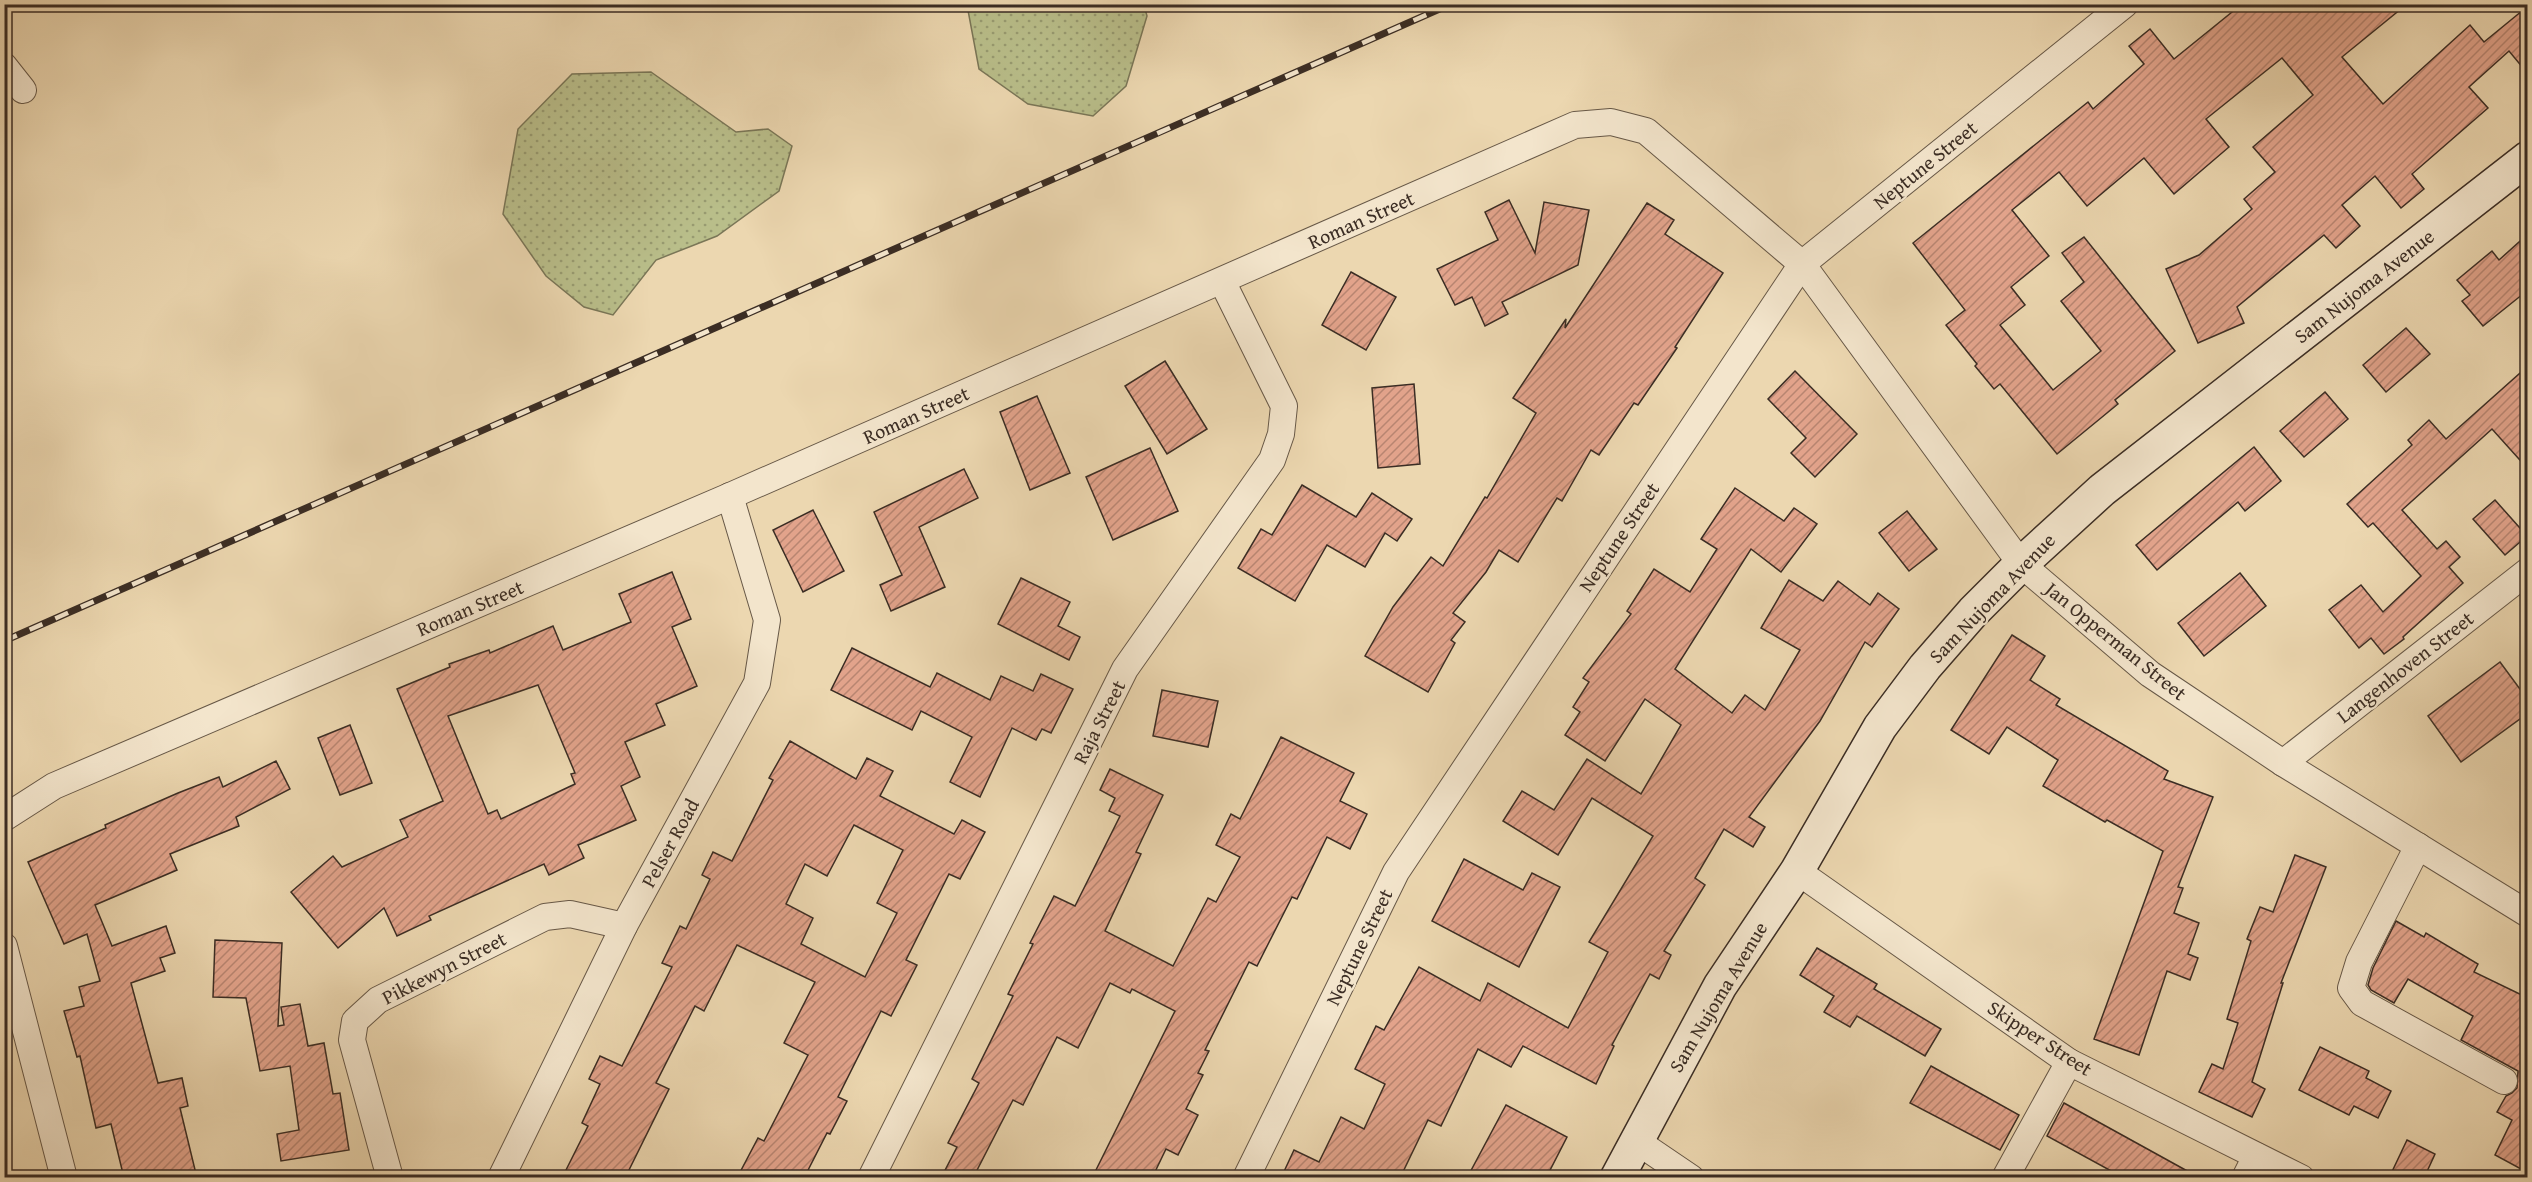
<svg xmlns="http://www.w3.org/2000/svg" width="2532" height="1182" viewBox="0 0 2532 1182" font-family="'Gentium Book Plus',serif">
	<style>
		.grass { fill: url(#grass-dots); stroke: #7a7657; stroke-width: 1.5 }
		.building { fill: url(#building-hatch); stroke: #3b2d24; stroke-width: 1.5; fill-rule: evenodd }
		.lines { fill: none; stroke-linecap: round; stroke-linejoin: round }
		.street-casing { stroke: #675847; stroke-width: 28 }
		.secondary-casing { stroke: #3b2d24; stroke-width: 36 }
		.street { stroke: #f3e5cc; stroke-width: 26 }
		.secondary { stroke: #f3e5cc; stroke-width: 33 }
		.rail-casing { stroke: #3b2d24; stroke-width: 7 }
		.rail { stroke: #f3e5cc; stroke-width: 4.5; stroke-dasharray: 14; stroke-linecap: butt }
		.labels { text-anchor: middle; stroke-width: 4.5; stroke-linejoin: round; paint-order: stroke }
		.street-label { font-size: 20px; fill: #3b2d24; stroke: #f3e5cc }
	</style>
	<defs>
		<pattern id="grass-dots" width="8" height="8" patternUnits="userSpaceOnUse" patternTransform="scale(1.5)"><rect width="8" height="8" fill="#b9be8a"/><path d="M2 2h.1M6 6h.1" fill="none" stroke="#989b71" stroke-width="1.8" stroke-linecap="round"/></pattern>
		<pattern id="building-hatch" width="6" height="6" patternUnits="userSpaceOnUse" patternTransform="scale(1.5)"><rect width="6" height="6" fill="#e2a38b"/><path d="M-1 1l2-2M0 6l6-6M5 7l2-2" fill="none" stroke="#b88571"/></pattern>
	</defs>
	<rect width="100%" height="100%" fill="#ecd7b0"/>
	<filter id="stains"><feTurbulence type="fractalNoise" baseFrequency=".00333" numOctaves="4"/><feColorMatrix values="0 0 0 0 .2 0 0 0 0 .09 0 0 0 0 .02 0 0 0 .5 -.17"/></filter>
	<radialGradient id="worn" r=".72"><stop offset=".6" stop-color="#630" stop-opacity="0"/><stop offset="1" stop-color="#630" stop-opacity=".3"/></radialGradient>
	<!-- grass -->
	<g class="grass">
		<path d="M967,5H1144L1147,16L1126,86L1093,116L1028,104L979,69Z"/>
		<path d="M651,72L736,132L768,129L792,146L779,191L717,236L656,260L613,315L584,307L546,276L503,214L518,129L572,74Z"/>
	</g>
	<!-- building -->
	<g class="building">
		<path d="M2242,4H2407L2342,57L2383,104L2470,25L2484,42L2528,6V74L2509,51L2469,87L2488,108L2412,174L2424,189L2401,208L2375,176L2342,205L2360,226L2336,248L2324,235L2237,307L2244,323L2198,343L2166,269L2199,255L2252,209L2244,199L2275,172L2253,147L2313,95L2282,58L2206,119L2229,147L2174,194L2144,158L2087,206L2059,172L2012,210L2049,256L2011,287L2025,305L2000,325L2053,390L2101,351L2061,301L2084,282L2062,253L2084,237L2175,351L2115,400L2118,404L2057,454L2000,384L1994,389L1975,366L1977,364L1946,325L1965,310L1913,243L2088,102L2093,109L2144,64L2129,46L2150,29L2174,59Z"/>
		<path d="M1509,200L1535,253L1544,202L1589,210L1578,265L1502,302L1508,314L1485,326L1472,297L1455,305L1437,269L1498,240L1485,212Z"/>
		<path d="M1647,203L1674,220L1665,234L1723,273L1675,347L1677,348L1638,405L1634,403L1599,455L1591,450L1562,501L1557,498L1518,562L1499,550L1486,572L1453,613L1465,622L1451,640L1455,643L1428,692L1365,656L1393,607L1431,557L1443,566L1485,497L1487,498L1536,413L1513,398L1566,319L1565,328Z"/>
		<path d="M2528,234V290L2483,326L2462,301L2470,295L2457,280L2492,251L2499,260Z"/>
		<path d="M1351,272L1396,297L1366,350L1322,325Z"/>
		<path d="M2406,328L2430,354L2386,392L2363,365Z"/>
		<path d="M1165,361L1207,429L1167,454L1125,386Z"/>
		<path d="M2528,366V469L2492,429L2402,510L2437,549L2446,541L2460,557L2449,567L2463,583L2403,637L2404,639L2384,654L2371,638L2359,648L2329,610L2361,585L2383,612L2421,576L2373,523L2368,527L2347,504L2412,445L2408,440L2429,420L2446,439Z"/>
		<path d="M1795,371L1857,434L1815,477L1791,453L1806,438L1768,399Z"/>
		<path d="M1414,384L1420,464L1378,468L1372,388Z"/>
		<path d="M2325,392L2348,419L2304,457L2280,431Z"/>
		<path d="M1037,396L1070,473L1030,490L1000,412Z"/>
		<path d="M2254,447L2281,481L2245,511L2238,502L2157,570L2136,545Z"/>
		<path d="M1150,448L1178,511L1113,540L1086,477Z"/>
		<path d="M964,469L978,498L919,527L945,587L891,611L880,585L902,575L874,512Z"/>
		<path d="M1302,485L1356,517L1372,493L1412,519L1397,541L1385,533L1365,567L1327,545L1295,601L1238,568L1261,529L1272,535Z"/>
		<path d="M1735,488L1784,521L1794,508L1817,524L1781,572L1751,549L1675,669L1732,713L1745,695L1765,710L1800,650L1761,628L1789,580L1823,601L1838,581L1870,605L1878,593L1899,609L1872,647L1865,642L1820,721L1749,817L1765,827L1753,847L1724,829L1695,878L1705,885L1664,951L1671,955L1659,979L1650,974L1612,1045L1614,1046L1596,1084L1523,1046L1511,1067L1478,1049L1441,1126L1428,1120L1400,1178H1281L1294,1150L1319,1162L1341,1117L1364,1129L1385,1084L1355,1069L1376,1026L1384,1030L1419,967L1480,1001L1488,983L1568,1028L1608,952L1589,942L1653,836L1592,798L1558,855L1503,821L1522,791L1554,810L1587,759L1641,794L1681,725L1645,699L1605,761L1565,735L1580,712L1573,707L1589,682L1583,678L1631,614L1627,611L1654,569L1690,592L1717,549L1701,539Z"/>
		<path d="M2495,500L2527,536L2505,555L2473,519Z"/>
		<path d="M813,510L844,571L803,592L773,530Z"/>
		<path d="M1907,511L1937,549L1909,571L1879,533Z"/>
		<path d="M672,572L691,619L672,627L697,686L656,704L665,725L625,742L640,777L621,786L636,820L578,845L584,858L549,875L544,864L429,916L431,920L397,936L384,908L338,948L291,892L333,856L342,867L408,837L400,820L443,801L397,689L450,667L449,664L489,650L490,653L553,626L563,650L631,622L619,594ZM538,685L575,773L571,774L575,784L501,819L497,810L488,814L448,716Z"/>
		<path d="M2240,573L2266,606L2204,656L2178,623Z"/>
		<path d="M1021,578L1070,602L1058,626L1080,637L1069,660L998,624Z"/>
		<path d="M2012,635L2045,656L2030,680L2060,699L2056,705L2168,771L2164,779L2213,797L2178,887L2183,888L2174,913L2199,923L2188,954L2198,958L2190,980L2167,971L2139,1055L2094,1039L2163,851L2107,820L2105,822L2043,786L2058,760L2007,727L1989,754L1951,730Z"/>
		<path d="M852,648L930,687L937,673L990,700L1001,676L1033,691L1041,674L1073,689L1051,733L1042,729L1036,740L1012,728L980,797L950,782L972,737L921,711L912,730L831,690Z"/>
		<path d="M2500,662L2528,700V713L2461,762L2428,716Z"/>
		<path d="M1162,690L1218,701L1208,747L1153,736Z"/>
		<path d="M350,725L372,783L340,795L318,738Z"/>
		<path d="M1281,737L1354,773L1340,801L1367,814L1350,849L1327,837L1297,899L1292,897L1257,966L1249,962L1205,1050L1209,1051L1198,1073L1203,1075L1186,1109L1198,1115L1178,1155L1166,1149L1152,1178H1092L1175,1011L1132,989L1130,993L1110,983L1078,1048L1057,1037L1023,1105L1013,1100L973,1178H941L957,1147L948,1143L979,1083L972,1079L1013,996L1008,994L1033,944L1030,943L1054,896L1075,906L1120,816L1109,811L1115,798L1100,790L1110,769L1163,795L1136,852L1141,854L1105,931L1173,966L1208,898L1216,902L1240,857L1216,845L1231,814L1240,819Z"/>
		<path d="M790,741L856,779L867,758L893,771L880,796L954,834L962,820L985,832L960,879L949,874L906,960L917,965L891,1016L881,1011L838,1097L847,1101L830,1134L827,1133L804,1178H737L758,1138L764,1141L808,1055L784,1043L815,982L737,945L704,1011L695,1006L656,1083L669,1089L625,1178H562L588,1126L582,1123L600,1084L589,1079L600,1056L622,1066L672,967L662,963L680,926L686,929L710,879L702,875L713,852L732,861L773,780L769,778ZM854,825L903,850L877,903L897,913L865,977L801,944L813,918L786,904L805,864L827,876Z"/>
		<path d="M276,761L290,789L236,817L239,826L170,854L177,870L95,905L112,946L166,926L175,953L160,958L165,971L131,983L158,1083L182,1078L188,1106L180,1108L197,1178H124L111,1124L96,1128L80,1056L77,1057L64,1011L84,1006L79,987L100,981L87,934L64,944L28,862L106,828L105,825L178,793L219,777L223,787Z"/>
		<path d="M2295,855L2326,867L2281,983H2283L2252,1082L2265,1089L2252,1117L2199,1092L2212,1064L2223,1069L2238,1023L2227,1019L2251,941L2247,939L2260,907L2273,912Z"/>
		<path d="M1464,859L1523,890L1532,873L1560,887L1519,967L1432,921Z"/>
		<path d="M2396,921L2424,937L2426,933L2478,964L2474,972L2528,998V1157L2521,1169L2495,1155L2512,1120L2497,1112L2506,1096L2512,1093L2517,1088L2518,1071L2461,1040L2473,1016L2408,979L2394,1003L2371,990L2368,985L2373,968Z"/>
		<path d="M215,940L282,943L278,1026L284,1025L281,1007L300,1004L308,1046L324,1043L333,1094L340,1093L349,1150L281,1161L277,1134L299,1130L290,1066L260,1071L246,998L213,997Z"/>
		<path d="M1817,948L1877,984L1874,989L1941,1029L1925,1056L1857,1016L1850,1027L1824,1012L1834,996L1800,975Z"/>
		<path d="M2320,1047L2369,1071L2366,1078L2391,1091L2378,1118L2354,1106L2349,1115L2299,1090Z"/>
		<path d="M1931,1066L2019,1115L2000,1150L1910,1103Z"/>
		<path d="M2064,1103L2200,1178H2124L2047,1136Z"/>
		<path d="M1506,1105L1567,1137L1546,1178H1467Z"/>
		<path d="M2407,1140L2435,1154L2424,1178H2389Z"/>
	</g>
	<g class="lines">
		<!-- street casing -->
		<g class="street-casing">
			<g id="street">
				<path d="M4,66L23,90"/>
				<path d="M2283,763L2528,571"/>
				<path d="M4,818L54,786L730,496L1575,125L1611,122L1646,131L1802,264L2021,564L2150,674L2283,763L2528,914"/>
				<path d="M2418,846L2359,962L2351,988L2362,1003L2504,1081"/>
				<path d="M1797,871L2069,1062L2301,1178"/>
				<path d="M4,946L64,1178"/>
				<path d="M1635,1140L1691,1178"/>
				<path d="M390,1178L352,1040L355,1021L378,1000L545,917L570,914L624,926"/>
				<path d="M501,1178L624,926L757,683L767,620L730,496"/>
				<path d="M871,1178L1125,669L1272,460L1281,434L1284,406L1222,281"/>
				<path d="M1246,1178L1396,872L1802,264L2125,4"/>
				<path d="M2005,1178L2069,1062"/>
				<path d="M2245,1178L2256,1156"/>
			</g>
		</g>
		<!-- secondary casing -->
		<g class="secondary-casing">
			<path id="secondary" d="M1617,1178L1720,986L1797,871L1880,727L1925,667L1973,612L2021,564L2102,490L2528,158"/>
		</g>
		<!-- street -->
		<use href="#street" class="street"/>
		<!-- secondary -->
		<use href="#secondary" class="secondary"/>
		<!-- rail casing -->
		<g class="rail-casing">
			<path id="rail" d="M4,641L1451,4"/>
		</g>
		<!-- rail -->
		<use href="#rail" class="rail"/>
	</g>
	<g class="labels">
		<!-- street labels -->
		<g class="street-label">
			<text transform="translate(1925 165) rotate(-39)" y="7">Neptune Street</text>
			<text transform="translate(1361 220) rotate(-24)" y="7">Roman Street</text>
			<text transform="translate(2364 286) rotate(-38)" y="7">Sam Nujoma Avenue</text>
			<text transform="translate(916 415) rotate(-24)" y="7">Roman Street</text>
			<text transform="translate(1619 537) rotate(-56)" y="7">Neptune Street</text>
			<text transform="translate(1992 598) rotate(-46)" y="7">Sam Nujoma Avenue</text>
			<text transform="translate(470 608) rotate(-23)" y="7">Roman Street</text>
			<text transform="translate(2116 641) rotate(39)" y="7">Jan Opperman Street</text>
			<text transform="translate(2405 667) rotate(-38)" y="7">Langenhoven Street</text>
			<text transform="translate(1099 722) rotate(-63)" y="7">Raja Street</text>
			<text transform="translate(670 843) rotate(-61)" y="7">Pelser Road</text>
			<text transform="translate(1359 947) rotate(-64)" y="7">Neptune Street</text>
			<text transform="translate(444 968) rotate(-27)" y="7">Pikkewyn Street</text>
			<text transform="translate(1718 997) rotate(-59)" y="7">Sam Nujoma Avenue</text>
			<text transform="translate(2040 1038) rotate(33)" y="7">Skipper Street</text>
		</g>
	</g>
	<!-- margin -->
	<rect width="2532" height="1182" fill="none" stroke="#ecd7b0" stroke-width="24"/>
	<rect x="6" y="6" width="2520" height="1170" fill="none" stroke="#3b2d24" stroke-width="3"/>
	<rect x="12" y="12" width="2508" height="1158" fill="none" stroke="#3b2d24" stroke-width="1.5"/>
	<rect width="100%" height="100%" filter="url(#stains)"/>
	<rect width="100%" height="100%" fill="url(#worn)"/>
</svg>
